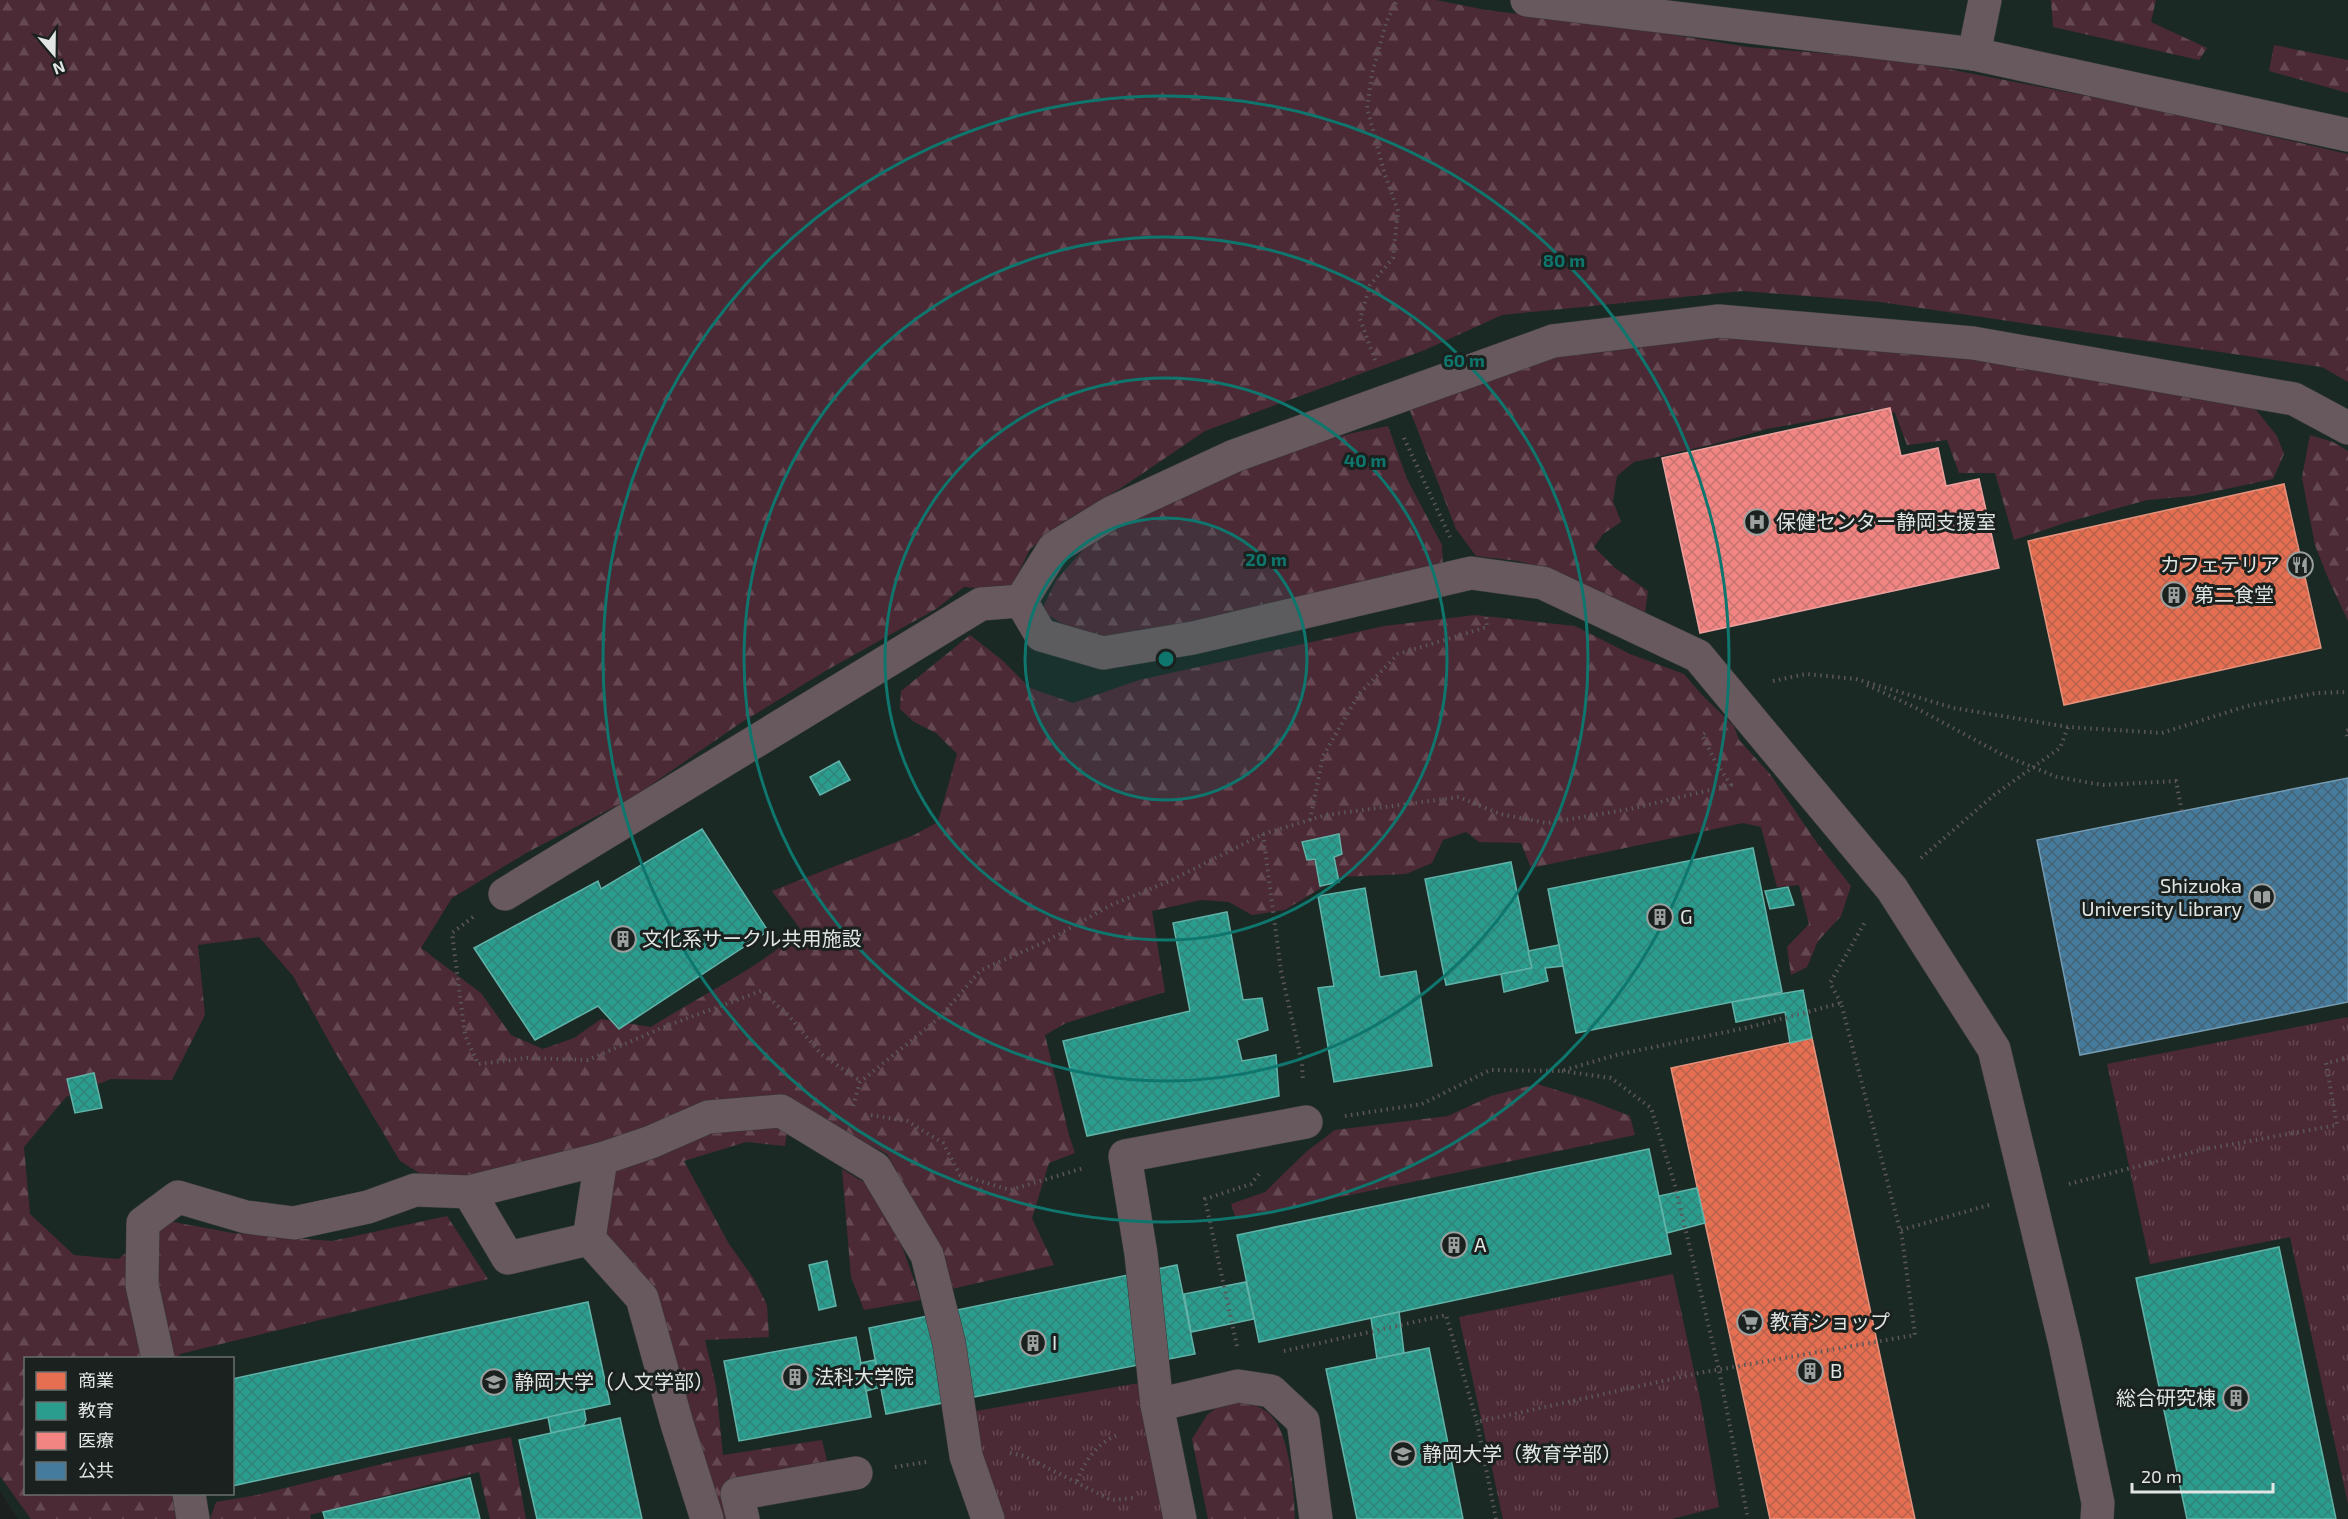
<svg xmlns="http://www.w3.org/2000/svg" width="2348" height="1519" viewBox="0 0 2348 1519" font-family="'Exo 2','Noto Sans JP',sans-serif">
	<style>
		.built { fill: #1b2925; fill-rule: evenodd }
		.forest { fill: url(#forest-firs) }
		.park { fill: url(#park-tufts) }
		.shops { fill: url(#shops-cross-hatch); stroke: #e5927d; stroke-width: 1.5 }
		.schools { fill: url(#schools-cross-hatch); stroke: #61b3a8; stroke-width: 1.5 }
		.health { fill: url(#health-cross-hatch); stroke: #eda19f; stroke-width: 1.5 }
		.public { fill: url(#public-cross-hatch); stroke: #749bb2; stroke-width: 1.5 }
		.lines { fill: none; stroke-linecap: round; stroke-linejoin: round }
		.minor-casing { stroke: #383b3a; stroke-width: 34 }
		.path { stroke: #5c5759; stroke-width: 4; stroke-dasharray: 1.5 4.5; stroke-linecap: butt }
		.minor { stroke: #67595e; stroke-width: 33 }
		.ring { fill: none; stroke: #0f766e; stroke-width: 3 }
		.labels { text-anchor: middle; stroke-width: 6; stroke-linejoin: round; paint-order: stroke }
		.poi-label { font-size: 20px; fill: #e1e5e4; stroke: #1a211f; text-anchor: start }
		.centre { fill: #0f766e; stroke: #1a211f; stroke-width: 3 }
		.ring-label { font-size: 18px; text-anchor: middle; font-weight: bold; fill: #0f766e; stroke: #1a211f; stroke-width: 6; stroke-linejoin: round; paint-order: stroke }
	</style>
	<defs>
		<pattern id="forest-firs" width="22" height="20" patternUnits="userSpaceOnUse" patternTransform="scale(1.5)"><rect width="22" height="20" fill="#4b2935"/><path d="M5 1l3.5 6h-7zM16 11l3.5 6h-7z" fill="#654852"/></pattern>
		<pattern id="park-tufts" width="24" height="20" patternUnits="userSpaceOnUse" patternTransform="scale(1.5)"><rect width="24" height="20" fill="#4b2935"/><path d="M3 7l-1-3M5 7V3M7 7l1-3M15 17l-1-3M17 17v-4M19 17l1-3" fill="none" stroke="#654852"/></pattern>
		<pattern id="shops-cross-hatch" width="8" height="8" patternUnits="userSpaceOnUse" patternTransform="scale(1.5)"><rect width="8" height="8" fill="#e76f51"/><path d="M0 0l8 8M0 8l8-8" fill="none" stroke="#b6624d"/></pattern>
		<pattern id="schools-cross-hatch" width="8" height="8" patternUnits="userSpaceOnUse" patternTransform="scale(1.5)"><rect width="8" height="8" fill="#2a9d8f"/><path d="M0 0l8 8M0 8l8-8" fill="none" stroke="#328378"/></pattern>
		<pattern id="health-cross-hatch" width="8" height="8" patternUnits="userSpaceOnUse" patternTransform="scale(1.5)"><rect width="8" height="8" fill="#f28482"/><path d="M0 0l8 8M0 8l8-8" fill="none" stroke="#c67472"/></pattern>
		<pattern id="public-cross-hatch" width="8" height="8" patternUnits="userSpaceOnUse" patternTransform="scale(1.5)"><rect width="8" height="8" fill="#457b9d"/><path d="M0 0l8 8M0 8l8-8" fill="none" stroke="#456375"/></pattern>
	</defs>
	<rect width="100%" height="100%" fill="#1b201e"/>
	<!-- built -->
	<path class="built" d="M0,0H2348V1519H18L0,1491ZM26,1358H232V1494H26Z"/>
	<!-- forest -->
	<g class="forest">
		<path d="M0,0H1436L1486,10L1638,29L1748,47L1902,60L2133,105L2348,154V382L2322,367L1880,302L1743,291L1502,315L1425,350L1205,431L1121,488L1063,522L1030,549L1010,591L964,587L936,609L827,670L739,724L635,796L526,853L452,898L421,948L481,993L511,1035L543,1049L574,1038L601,1019L651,1027C701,995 756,970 801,930L772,891L914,835L938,822L957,754L936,733L914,722L900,709L901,691L970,635L1002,660L1030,688L1073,703L1139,680L1384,626L1475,615L1575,626L1630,654L1684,674L1703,696L1734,726L1739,740L1770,774L1817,843L1851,886L1841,916L1818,941L1807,967L1791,975L1787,947L1809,924L1799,885L1777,887L1761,827L1743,823L1531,868L1521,843L1479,842L1466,832L1443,840L1432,863L1406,874L1339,877L1285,910L1252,915L1229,902L1201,900L1152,911L1165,992L1066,1023L1045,1035L1069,1135L1075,1153L1049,1163L1032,1218L1054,1265L952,1289L909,1195L887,1154L795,1105L754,1096L697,1108L611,1143L469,1180L432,1181L400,1161L332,1047L293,976L259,937L198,945L205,1015L172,1080L111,1079L66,1097L24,1147L30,1214L74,1255L118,1259L168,1221L233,1233L332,1241L447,1216L488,1279L180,1354L178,1358H26V1494H173L177,1519H31L0,1476Z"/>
		<path d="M2051,0H2156L2151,22L2207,48L2199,60L2053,27Z"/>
		<path d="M2274,45L2348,60V93L2269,71Z"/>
		<path d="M1790,336L1956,349L2248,400L2277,436L2284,454L2273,479L2193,496L2147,500L2068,522L2014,540L1995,473H1959L1947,440L1907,445L1895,413L1877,409L1767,429L1710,445L1634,462L1617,476L1613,501L1621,522L1603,534L1594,547L1615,568L1648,591L1645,613L1620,606L1596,590L1546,569L1518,561L1476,556L1456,529L1407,403C1442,390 1478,374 1514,364C1604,338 1697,337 1790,336Z"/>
		<path d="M1388,426L1407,479L1442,545L1443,568L1116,641L1073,630L1041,611L1057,579L1086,547L1125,525L1159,502L1263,457L1357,432Z"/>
		<path d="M2310,435L2333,442L2348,451V621L2328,578L2315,545L2306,499L2302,477Z"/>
		<path d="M1537,1084L1589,1100L1630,1116L1635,1135L1236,1219L1231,1204L1265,1192L1307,1151L1335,1130L1448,1116L1491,1096Z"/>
		<path d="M765,1121L787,1132L785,1146L746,1142L684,1161L729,1244L754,1279L767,1305L769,1337L705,1340L716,1386L723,1455L822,1440L829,1469L765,1482L738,1519H718L610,1262L601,1222L612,1170L666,1143Z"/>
		<path d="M842,1169L875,1189L903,1249L921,1300L864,1310L851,1277Z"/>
		<path d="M1245,1401C1252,1404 1260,1407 1266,1411C1290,1426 1294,1493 1295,1519H1208L1192,1439L1207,1415L1220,1405Z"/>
		<path d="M511,1437L526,1519H490L479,1472L310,1515L311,1519H210L216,1502L257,1495L398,1460Z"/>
	</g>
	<!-- park -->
	<g class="park">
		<path d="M2348,1017V1504L2290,1237L2150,1264L2107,1064Z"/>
		<path d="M1673,1274L1701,1403L1719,1507L1672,1519H1503L1459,1317Z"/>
		<path d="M1145,1382L1171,1519H1004L987,1474L970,1412Z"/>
	</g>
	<!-- shops -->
	<g class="shops">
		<path d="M2284,484L2321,648L2064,705L2028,541Z"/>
		<path d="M1812,1038L1915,1519H1770L1671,1068Z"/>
	</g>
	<!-- schools -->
	<g class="schools">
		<path d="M839,761L850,780L820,795L810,777Z"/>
		<path d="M702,829L768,931L619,1029L598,1006L535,1040L474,948L598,881L601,889Z"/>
		<path d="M1339,834L1342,854L1334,857L1339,882L1320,886L1315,859L1307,860L1302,842Z"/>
		<path d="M1753,848L1782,992L1576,1033L1548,889Z"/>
		<path d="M1511,862L1532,968L1446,985L1425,879Z"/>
		<path d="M1788,887L1794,905L1770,909L1765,891Z"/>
		<path d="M1365,888L1380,977L1416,971L1432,1066L1334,1082L1318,988L1334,986L1318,896Z"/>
		<path d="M1227,912L1243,1000L1262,998L1268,1030L1237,1040L1242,1061L1276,1055L1279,1096L1087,1136L1063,1041L1190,1011L1173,923Z"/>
		<path d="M1559,945L1563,966L1545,968L1548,981L1504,992L1501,974L1532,968L1528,951Z"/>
		<path d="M1803,990L1812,1038L1790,1043L1785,1012L1736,1022L1732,1002Z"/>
		<path d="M94,1073L102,1108L75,1113L67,1079Z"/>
		<path d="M1649,1149L1671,1254L1259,1342L1237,1235Z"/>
		<path d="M1697,1188L1705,1223L1667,1233L1659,1196Z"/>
		<path d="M2279,1247L2336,1519H2187L2136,1278Z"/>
		<path d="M827,1261L836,1306L819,1310L809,1265Z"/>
		<path d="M1177,1265L1195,1354L886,1414L869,1328Z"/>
		<path d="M1246,1282L1254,1319L1191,1332L1184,1294Z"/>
		<path d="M588,1302L610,1404L232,1486V1379Z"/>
		<path d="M1399,1312L1404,1353L1377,1359L1371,1318Z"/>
		<path d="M856,1337L871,1417L739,1441L724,1361Z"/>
		<path d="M1429,1348L1463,1519H1357L1326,1369Z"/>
		<path d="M875,1360L881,1387L866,1391L860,1363Z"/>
		<path d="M584,1409L586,1420L583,1426L551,1433L548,1417Z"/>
		<path d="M620,1418L642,1519H537L519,1440Z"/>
		<path d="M470,1478L480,1519H325L323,1512Z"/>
	</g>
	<!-- health -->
	<path class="health" d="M1890,408L1901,456L1938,448L1946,486L1979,479L1999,568L1700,633L1662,458Z"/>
	<!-- public -->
	<path class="public" d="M2348,778V1002L2080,1055L2037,840Z"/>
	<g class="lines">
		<!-- minor casing -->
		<g class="minor-casing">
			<g id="minor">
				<path d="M1527,0L1974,54L2348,135"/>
				<path d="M1974,54L1985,0"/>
				<path d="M505,894L981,604L1021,601"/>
				<path d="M469,1192L508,1258L589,1239L601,1159"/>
				<path d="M589,1239L642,1298L677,1424L707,1519"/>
				<path d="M158,1358L142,1285L143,1223L178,1197L246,1217L294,1223L368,1207L415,1190L469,1192L601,1159L651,1142L708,1117L781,1111L875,1168L927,1255L949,1343L966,1456L988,1519"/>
				<path d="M1157,1405L1238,1386L1271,1391L1303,1421L1316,1519"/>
				<path d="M189,1494L193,1519"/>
				<path d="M743,1519L737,1494L856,1473"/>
				<path d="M1180,1519L1157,1405L1141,1254L1125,1156L1306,1122"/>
				<path d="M2097,1519L2098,1503L2065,1344L1994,1049L1892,889L1698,656L1543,583L1471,573L1193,638L1103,653L1041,635L1021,601L1054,548L1111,513L1234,456L1553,341L1719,321L1973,343L2294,399L2348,428"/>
			</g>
		</g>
		<!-- path -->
		<g class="path">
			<path d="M1375,360L1360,319L1370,285L1393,258L1398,211L1385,175L1367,108L1372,74L1386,23L1397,0"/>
			<path d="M1404,438L1450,537"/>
			<path d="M1773,681L1806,674L1856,679L1954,708L2068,727L2162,733L2247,706L2317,693L2348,692"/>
			<path d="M1867,685L1916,708L2003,755L2057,777L2103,785L2176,781L2182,812"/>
			<path d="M2348,730L2346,731L2348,740"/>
			<path d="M1310,820L1323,756L1359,694L1398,654L1487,627L1486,616"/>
			<path d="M1263,834L1281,971L1302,1063L1303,1082"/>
			<path d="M1921,858L1994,795L2060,748L2068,727"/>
			<path d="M473,917L452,933L465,1035L478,1064L527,1058L588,1060L664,1027L761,991L789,1016L821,1054L860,1081"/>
			<path d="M1841,1003L1830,983L1865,922"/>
			<path d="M1562,1071L1611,1078L1651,1108L1674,1182L1703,1302L1719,1370L1748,1519"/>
			<path d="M853,1106L860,1082L938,1019L981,970L1047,941L1111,905L1172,880L1263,834L1326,815L1459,797L1500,814L1547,823L1630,809L1731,785L1715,761L1702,735L1708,731"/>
			<path d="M871,1115L907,1121L943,1143L960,1175L1010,1190L1084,1168"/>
			<path d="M1345,1116L1422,1104L1490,1070L1561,1071L1616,1055L1750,1027L1841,1003L1900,1230"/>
			<path d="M2069,1184L2201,1150L2337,1125L2326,1063L2348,1058"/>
			<path d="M1901,1230L1989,1205"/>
			<path d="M1237,1346L1205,1199L1251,1184L1259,1174"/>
			<path d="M1284,1351L1446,1315L1477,1422"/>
			<path d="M1010,1453L1024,1456L1111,1500L1133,1498"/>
			<path d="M895,1467L926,1462"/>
			<path d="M1077,1481C1085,1460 1098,1442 1120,1434"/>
			<path d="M1496,1519L1477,1422L1699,1373L1915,1335L1901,1230"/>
		</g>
		<!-- minor -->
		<use href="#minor" class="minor"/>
	</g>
	<!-- distance rings -->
	<circle cx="1166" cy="659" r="141" fill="#0f766e" fill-opacity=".12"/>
	<g class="ring">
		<circle cx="1166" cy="659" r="141"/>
		<circle cx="1166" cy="659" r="281"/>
		<circle cx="1166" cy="659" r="422"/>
		<circle cx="1166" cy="659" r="563"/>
	</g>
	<!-- icons -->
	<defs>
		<g id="hospital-ring" transform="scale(1.35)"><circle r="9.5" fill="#1a211f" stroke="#9ca09f" stroke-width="1.5"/><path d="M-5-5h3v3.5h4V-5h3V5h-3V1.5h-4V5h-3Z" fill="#9ca09f"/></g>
		<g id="restaurant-ring" transform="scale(1.35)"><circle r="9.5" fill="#1a211f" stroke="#9ca09f" stroke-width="1.5"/><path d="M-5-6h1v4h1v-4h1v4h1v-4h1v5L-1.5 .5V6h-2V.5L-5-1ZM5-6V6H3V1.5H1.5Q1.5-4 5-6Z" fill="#9ca09f"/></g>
		<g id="building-ring" transform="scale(1.35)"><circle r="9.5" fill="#1a211f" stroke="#9ca09f" stroke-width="1.5"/><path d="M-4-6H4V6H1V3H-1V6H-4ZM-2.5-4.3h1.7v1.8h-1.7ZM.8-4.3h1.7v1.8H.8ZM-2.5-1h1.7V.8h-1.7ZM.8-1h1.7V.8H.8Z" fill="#9ca09f"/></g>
		<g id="library-ring" transform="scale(1.35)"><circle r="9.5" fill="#1a211f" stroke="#9ca09f" stroke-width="1.5"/><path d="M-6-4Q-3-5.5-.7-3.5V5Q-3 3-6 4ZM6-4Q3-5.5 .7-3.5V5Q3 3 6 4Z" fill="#9ca09f"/></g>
		<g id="supermarket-ring" transform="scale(1.35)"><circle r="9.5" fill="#1a211f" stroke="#9ca09f" stroke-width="1.5"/><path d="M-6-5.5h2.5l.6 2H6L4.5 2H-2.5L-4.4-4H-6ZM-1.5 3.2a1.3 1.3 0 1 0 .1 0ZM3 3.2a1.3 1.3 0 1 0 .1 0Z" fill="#9ca09f"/></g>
		<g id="university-ring" transform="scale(1.35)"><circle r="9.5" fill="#1a211f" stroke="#9ca09f" stroke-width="1.5"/><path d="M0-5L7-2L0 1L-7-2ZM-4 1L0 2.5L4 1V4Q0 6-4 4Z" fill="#9ca09f"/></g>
	</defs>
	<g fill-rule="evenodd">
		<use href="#hospital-ring" x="1757" y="522"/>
		<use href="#restaurant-ring" x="2300" y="565"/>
		<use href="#building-ring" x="2174" y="595"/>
		<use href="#library-ring" x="2262" y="897"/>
		<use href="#building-ring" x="1660" y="917"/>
		<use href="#building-ring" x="623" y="939"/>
		<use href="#building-ring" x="1454" y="1245"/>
		<use href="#supermarket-ring" x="1750" y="1322"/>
		<use href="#building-ring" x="1033" y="1343"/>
		<use href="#building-ring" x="1810" y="1371"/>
		<use href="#building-ring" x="795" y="1377"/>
		<use href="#university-ring" x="494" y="1382"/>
		<use href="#building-ring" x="2236" y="1398"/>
		<use href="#university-ring" x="1403" y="1454"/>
	</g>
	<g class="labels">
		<!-- poi labels -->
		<g class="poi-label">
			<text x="1776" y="529">保健センター静岡支援室</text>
			<text x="2280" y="572" text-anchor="end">カフェテリア</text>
			<text x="2194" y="602">第二食堂</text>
			<text x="2242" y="893" text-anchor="end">Shizuoka<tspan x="2242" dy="23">University Library</tspan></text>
			<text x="1680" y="924">G</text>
			<text x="642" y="946">文化系サークル共用施設</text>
			<text x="1474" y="1252">A</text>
			<text x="1770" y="1329">教育ショップ</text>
			<text x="1052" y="1350">I</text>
			<text x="1830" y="1378">B</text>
			<text x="814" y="1384">法科大学院</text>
			<text x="514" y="1389">静岡大学（人文学部）</text>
			<text x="2216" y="1405" text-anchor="end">総合研究棟</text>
			<text x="1422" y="1461">静岡大学（教育学部）</text>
		</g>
	</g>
	<circle cx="1166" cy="659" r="9" class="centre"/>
	<g class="ring-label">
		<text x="1564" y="267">80 m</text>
		<text x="1464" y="367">60 m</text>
		<text x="1365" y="467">40 m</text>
		<text x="1266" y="566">20 m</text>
	</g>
	<!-- legend -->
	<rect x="24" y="1357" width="210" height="138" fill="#1a211f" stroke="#6a6f6e" stroke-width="1.5"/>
	<rect x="36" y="1372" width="30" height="18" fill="#e76f51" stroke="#6a6f6e" stroke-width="1.5"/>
	<text x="78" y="1387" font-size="18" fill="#e1e5e4">商業</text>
	<rect x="36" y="1402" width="30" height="18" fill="#2a9d8f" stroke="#6a6f6e" stroke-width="1.5"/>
	<text x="78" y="1417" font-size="18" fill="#e1e5e4">教育</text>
	<rect x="36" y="1432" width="30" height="18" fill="#f28482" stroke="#6a6f6e" stroke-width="1.5"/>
	<text x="78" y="1447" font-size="18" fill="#e1e5e4">医療</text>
	<rect x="36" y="1462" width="30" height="18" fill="#457b9d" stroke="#6a6f6e" stroke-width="1.5"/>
	<text x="78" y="1477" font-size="18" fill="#e1e5e4">公共</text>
	<!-- north arrow -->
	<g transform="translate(54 54) rotate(160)" stroke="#1a211f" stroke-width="4.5" paint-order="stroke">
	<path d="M0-4.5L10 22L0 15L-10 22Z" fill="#e1e5e4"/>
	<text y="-9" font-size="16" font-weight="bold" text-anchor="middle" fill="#e1e5e4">N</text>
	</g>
	<!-- scale -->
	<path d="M2132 1483v9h141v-9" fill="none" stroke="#e1e5e4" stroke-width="3"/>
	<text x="2141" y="1483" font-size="18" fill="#e1e5e4" stroke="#1a211f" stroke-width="4.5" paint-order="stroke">20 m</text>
</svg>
